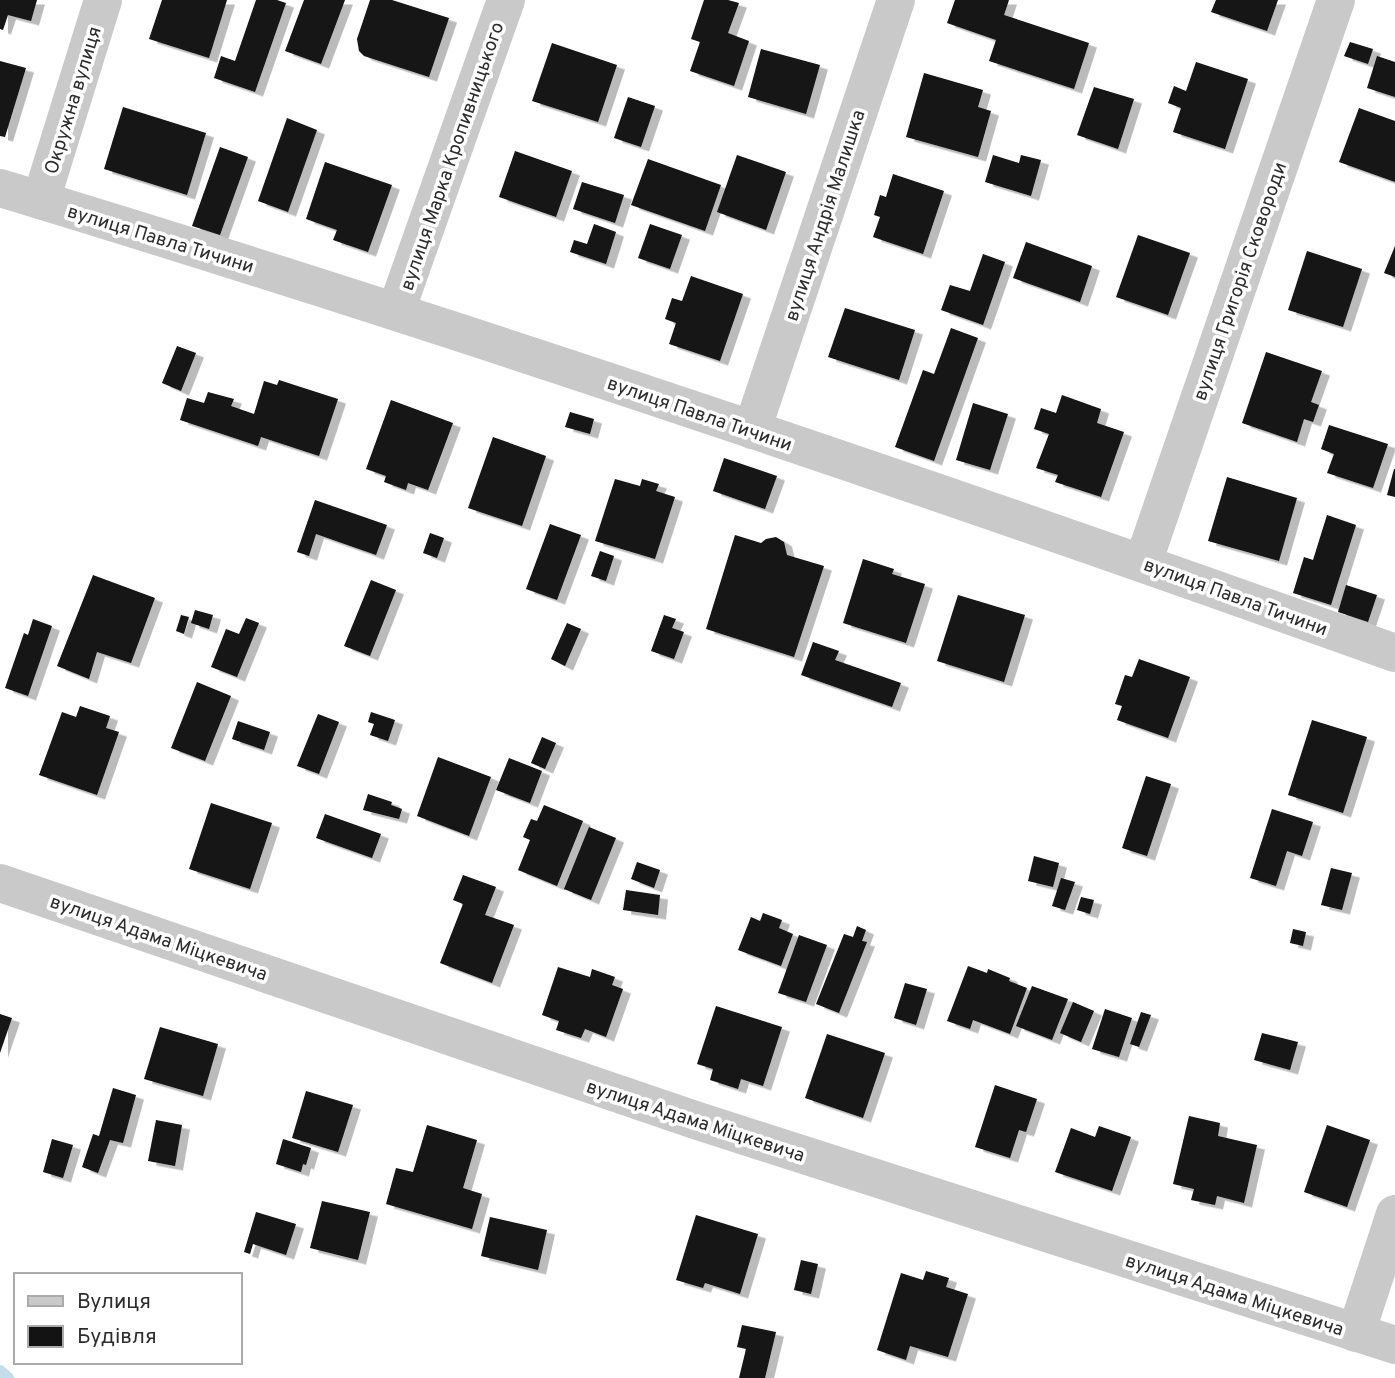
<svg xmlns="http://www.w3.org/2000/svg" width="1395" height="1378" viewBox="0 0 1395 1378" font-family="Overpass,sans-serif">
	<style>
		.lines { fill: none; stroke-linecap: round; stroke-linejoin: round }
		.stream { stroke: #c4ddeb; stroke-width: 12 }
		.building { fill: #131313; filter: url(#shadow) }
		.minor { stroke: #c9c9c9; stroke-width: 38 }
		.labels { text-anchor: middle; stroke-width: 7; stroke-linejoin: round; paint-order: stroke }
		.street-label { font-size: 19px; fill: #2c2c2c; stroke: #fff }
	</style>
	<defs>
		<filter id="shadow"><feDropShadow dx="8" dy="4.5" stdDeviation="0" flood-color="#0004"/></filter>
	</defs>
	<rect width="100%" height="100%" fill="#fff"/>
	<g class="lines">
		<!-- stream -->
		<path class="stream" d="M0,1371L8,1378"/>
	</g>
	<!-- building -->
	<g class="building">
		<path d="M0,0H37L31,21L8,15L3,30L0,29Z"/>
		<path d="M162,0H227L209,58L149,39Z"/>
		<path d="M256,0H277L286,3L255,92L214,78L221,56L235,61Z"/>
		<path d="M304,0H345L321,64L285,51Z"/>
		<path d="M370,0H392L449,18L429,77L364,56L359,51L357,39Z"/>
		<path d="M704,0H728L739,3L728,33L749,41L734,86L690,71L700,42L691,39Z"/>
		<path d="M955,0H1009L1004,15L1089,43L1074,89L989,61L996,40L947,23Z"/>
		<path d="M1216,0H1278L1267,31L1211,12Z"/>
		<path d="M1350,42L1373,49L1368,64L1344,56Z"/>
		<path d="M552,43L617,65L598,122L532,101Z"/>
		<path d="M761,49L820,65L806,114L748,97Z"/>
		<path d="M1377,56L1395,62V97L1367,88Z"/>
		<path d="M0,61L26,68L5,137L0,136Z"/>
		<path d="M1196,62L1248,79L1225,149L1173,132L1181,108L1168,103L1174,86L1186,91Z"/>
		<path d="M924,73L983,90L978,107L991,111L978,157L906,137Z"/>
		<path d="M1094,87L1134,99L1118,149L1077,135Z"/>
		<path d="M628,97L655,106L641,147L614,138Z"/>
		<path d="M123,107L206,133L187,195L104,169Z"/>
		<path d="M1359,108L1395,121V182L1339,162Z"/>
		<path d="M287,118L317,130L288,212L258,201Z"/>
		<path d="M220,147L248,157L220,235L192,226Z"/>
		<path d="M515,151L572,171L556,217L499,197Z"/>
		<path d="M737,155L786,172L766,230L717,212Z"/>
		<path d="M993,155L1019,163L1021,155L1041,160L1031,196L985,182Z"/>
		<path d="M648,159L721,185L705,231L631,205Z"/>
		<path d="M325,162L392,185L368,252L333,240L337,230L306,219Z"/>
		<path d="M893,174L944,191L923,254L873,237L880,217L874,215L880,195L886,197Z"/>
		<path d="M582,182L624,195L615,223L573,209Z"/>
		<path d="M594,224L616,232L606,264L570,252L574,240L587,244Z"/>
		<path d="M650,224L682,235L670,269L638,258Z"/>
		<path d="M1138,235L1190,253L1168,315L1116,297Z"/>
		<path d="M1026,242L1092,266L1080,302L1013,278Z"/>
		<path d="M1395,246V277L1384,273Z"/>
		<path d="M1307,251L1362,269L1343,327L1288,310Z"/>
		<path d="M983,254L1005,262L983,325L941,310L950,285L970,291Z"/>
		<path d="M691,276L743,294L720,361L669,344L676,323L665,319L672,298L682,301Z"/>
		<path d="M845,308L915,330L899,380L828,357Z"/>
		<path d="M951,328L978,338L934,461L895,447L923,370L934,374Z"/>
		<path d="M177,346L196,353L181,391L162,383Z"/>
		<path d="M1266,352L1322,371L1311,402L1319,405L1313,422L1304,419L1297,442L1242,423Z"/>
		<path d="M279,380L338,399L319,456L261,437L258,446L180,420L187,398L204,403L208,392L234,399L231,406L254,414L264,381L277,385Z"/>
		<path d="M1062,395L1101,409L1097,423L1124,432L1101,497L1055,482L1058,475L1036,468L1049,434L1034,429L1041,408L1056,413Z"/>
		<path d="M391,400L453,423L428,490L408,483L406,490L384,482L386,476L366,469Z"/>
		<path d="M973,403L1008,414L990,470L956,460Z"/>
		<path d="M570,412L594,419L590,434L565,427Z"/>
		<path d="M1329,425L1388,444L1373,488L1327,473L1334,454L1321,449Z"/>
		<path d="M493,437L546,456L522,526L468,508Z"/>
		<path d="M724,458L777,476L765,509L713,491Z"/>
		<path d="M1394,469H1395V497L1387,495Z"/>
		<path d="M1227,477L1297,498L1279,561L1208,541Z"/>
		<path d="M615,479L640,486L642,479L659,484L656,491L675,497L655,559L595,541Z"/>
		<path d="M315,500L387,525L376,555L316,534L309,556L297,552Z"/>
		<path d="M1327,515L1356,525L1331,605L1293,593L1304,557L1313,560Z"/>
		<path d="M550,524L581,535L557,600L526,589Z"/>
		<path d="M430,533L444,538L437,558L423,553Z"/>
		<path d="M735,535L761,543L766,539L776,537L784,542L787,555L824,566L794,657L706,629Z"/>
		<path d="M600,551L614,556L606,581L591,576Z"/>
		<path d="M863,559L894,569L892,574L925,584L906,643L843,623Z"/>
		<path d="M93,575L155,598L131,663L97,652L89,679L57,666Z"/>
		<path d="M371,580L396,590L370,656L344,646Z"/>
		<path d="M1346,585L1377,595L1368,622L1338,612Z"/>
		<path d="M958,595L1025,615L1004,682L937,661Z"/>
		<path d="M195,610L213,615L209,629L191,623Z"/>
		<path d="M181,615L189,617L184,634L176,631Z"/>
		<path d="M664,615L676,619L672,628L684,632L674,659L651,651Z"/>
		<path d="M246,618L259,623L237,677L211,667L226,629L239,634Z"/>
		<path d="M33,619L52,626L28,696L5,688L24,633L28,635Z"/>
		<path d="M567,623L581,629L565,666L551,659Z"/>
		<path d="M813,642L839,651L835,660L901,683L892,707L801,675Z"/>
		<path d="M1139,659L1190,677L1168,738L1117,720L1122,706L1115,704L1125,675L1132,677Z"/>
		<path d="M197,682L231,696L205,761L171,748Z"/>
		<path d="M80,706L110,716L106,728L119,732L97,795L39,775L62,712L76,717Z"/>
		<path d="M371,712L395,720L388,741L370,735L374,724L368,722Z"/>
		<path d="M318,714L339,722L319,774L297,766Z"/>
		<path d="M1312,720L1367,737L1343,813L1288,795Z"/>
		<path d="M238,721L270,732L264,750L232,739Z"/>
		<path d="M542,737L556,743L545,769L531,763Z"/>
		<path d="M438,757L491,777L469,836L417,816Z"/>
		<path d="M509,758L542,771L530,803L496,790Z"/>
		<path d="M1146,776L1171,784L1147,856L1122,848Z"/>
		<path d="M368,794L392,802L391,805L402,809L399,819L363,810Z"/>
		<path d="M211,803L272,823L250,889L189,869Z"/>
		<path d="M544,805L583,821L557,886L518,870L530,840L523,837L531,819L537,821Z"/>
		<path d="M1272,809L1313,822L1302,856L1287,851L1276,886L1250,878Z"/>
		<path d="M325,814L381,834L372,858L316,838Z"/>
		<path d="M589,827L616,838L591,900L564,889Z"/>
		<path d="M1034,856L1059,863L1053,887L1028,881Z"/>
		<path d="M637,862L660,870L654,888L631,879Z"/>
		<path d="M1331,868L1352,873L1342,910L1321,905Z"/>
		<path d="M463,875L496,887L485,915L514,925L492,983L440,963L463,904L453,900Z"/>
		<path d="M1061,878L1075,882L1065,910L1052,906Z"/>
		<path d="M626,890L660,895L658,915L623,910Z"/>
		<path d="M1081,897L1094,900L1090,914L1077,910Z"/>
		<path d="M763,913L782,920L779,928L793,934L781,966L738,950L751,917L760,921Z"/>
		<path d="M857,926L866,930L862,941L867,942L839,1013L816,1004L844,934L853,937Z"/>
		<path d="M1293,929L1306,932L1303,946L1290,943Z"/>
		<path d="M799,935L827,945L806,1002L778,993Z"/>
		<path d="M968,966L987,973L988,969L1010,978L1009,981L1027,988L1010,1034L973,1020L970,1029L947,1021Z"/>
		<path d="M558,967L590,977L592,969L615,977L612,985L623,989L606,1037L585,1029L581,1038L556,1030L559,1021L542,1015Z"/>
		<path d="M905,983L927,989L916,1025L894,1018Z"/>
		<path d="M1032,986L1068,999L1052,1040L1016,1026Z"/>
		<path d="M1073,1002L1094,1011L1081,1042L1060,1033Z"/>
		<path d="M716,1006L782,1027L763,1086L741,1079L738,1089L710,1080L713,1069L697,1064Z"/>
		<path d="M1105,1009L1132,1018L1119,1057L1092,1049Z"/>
		<path d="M1141,1012L1151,1015L1139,1047L1130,1044Z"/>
		<path d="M0,1014L12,1018L0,1053Z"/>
		<path d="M160,1027L218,1044L203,1096L144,1079Z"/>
		<path d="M1262,1033L1298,1042L1290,1070L1254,1060Z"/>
		<path d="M827,1034L885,1053L863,1118L805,1098Z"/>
		<path d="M995,1085L1037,1099L1026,1132L1019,1130L1010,1158L975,1147Z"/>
		<path d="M113,1088L136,1095L123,1143L110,1140L98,1173L82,1167L93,1134L99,1136Z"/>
		<path d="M306,1091L353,1105L338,1152L292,1138Z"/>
		<path d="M1189,1116L1220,1123L1218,1136L1257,1145L1244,1203L1217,1196L1215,1205L1191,1200L1194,1189L1173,1184Z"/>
		<path d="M156,1120L182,1125L175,1166L148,1161Z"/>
		<path d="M427,1125L477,1140L463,1188L482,1194L472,1229L386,1204L396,1168L413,1172Z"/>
		<path d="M1327,1125L1370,1140L1347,1207L1304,1192Z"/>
		<path d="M1099,1126L1131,1137L1112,1191L1055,1172L1071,1128L1095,1137Z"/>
		<path d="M52,1139L73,1145L63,1178L43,1172Z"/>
		<path d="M283,1139L311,1148L306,1165L303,1164L301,1172L276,1164Z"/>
		<path d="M322,1201L370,1212L358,1260L310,1248Z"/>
		<path d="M256,1212L296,1224L286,1255L253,1244L250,1254L244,1252Z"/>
		<path d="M696,1215L758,1234L740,1294L705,1283L703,1288L676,1280Z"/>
		<path d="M490,1217L547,1230L538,1270L481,1256Z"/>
		<path d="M801,1260L818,1264L811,1294L794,1290Z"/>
		<path d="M926,1271L949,1278L946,1287L968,1294L948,1357L910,1346L906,1360L877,1350L901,1273L923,1280Z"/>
		<path d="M742,1325L776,1332L765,1378H739L746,1349L737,1347Z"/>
	</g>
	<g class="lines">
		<!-- minor -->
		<g class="minor">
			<path d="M0,188C469,330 933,488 1395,653"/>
			<path d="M41,200L103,0"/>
			<path d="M396,311L506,0"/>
			<path d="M752,430L896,0"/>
			<path d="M1143,563L1336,0"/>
			<path d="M0,883L695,1120L1395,1345"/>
			<path d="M1356,1333L1395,1214"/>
		</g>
	</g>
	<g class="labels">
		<!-- street labels -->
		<g class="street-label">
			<text transform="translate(72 100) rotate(-73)" y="7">Окружна вулиця</text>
			<text transform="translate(451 156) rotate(-71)" y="7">вулиця Марка Кропивницького</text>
			<text transform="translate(824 215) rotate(-72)" y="7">вулиця Андрія Малишка</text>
			<text transform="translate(161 238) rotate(17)" y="7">вулиця Павла Тичини</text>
			<text transform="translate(1239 281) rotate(-71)" y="7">вулиця Григорія Сковороди</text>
			<text transform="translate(700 413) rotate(19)" y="7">вулиця Павла Тичини</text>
			<text transform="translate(1236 596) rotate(20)" y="7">вулиця Павла Тичини</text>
			<text transform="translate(159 937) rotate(19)" y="7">вулиця Адама Міцкевича</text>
			<text transform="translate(696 1120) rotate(18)" y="7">вулиця Адама Міцкевича</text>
			<text transform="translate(1235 1294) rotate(18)" y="7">вулиця Адама Міцкевича</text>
		</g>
	</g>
	<!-- legend -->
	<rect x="14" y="1273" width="228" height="91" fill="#ffffff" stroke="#ababab" stroke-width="2"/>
	<rect x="28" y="1296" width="35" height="10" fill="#c9c9c9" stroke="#ababab" stroke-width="2"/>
	<text x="77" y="1308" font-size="21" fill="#2c2c2c">Вулиця</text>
	<rect x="28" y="1326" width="35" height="21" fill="#131313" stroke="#ababab" stroke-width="2"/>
	<text x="77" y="1343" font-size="21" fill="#2c2c2c">Будівля</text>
</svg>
